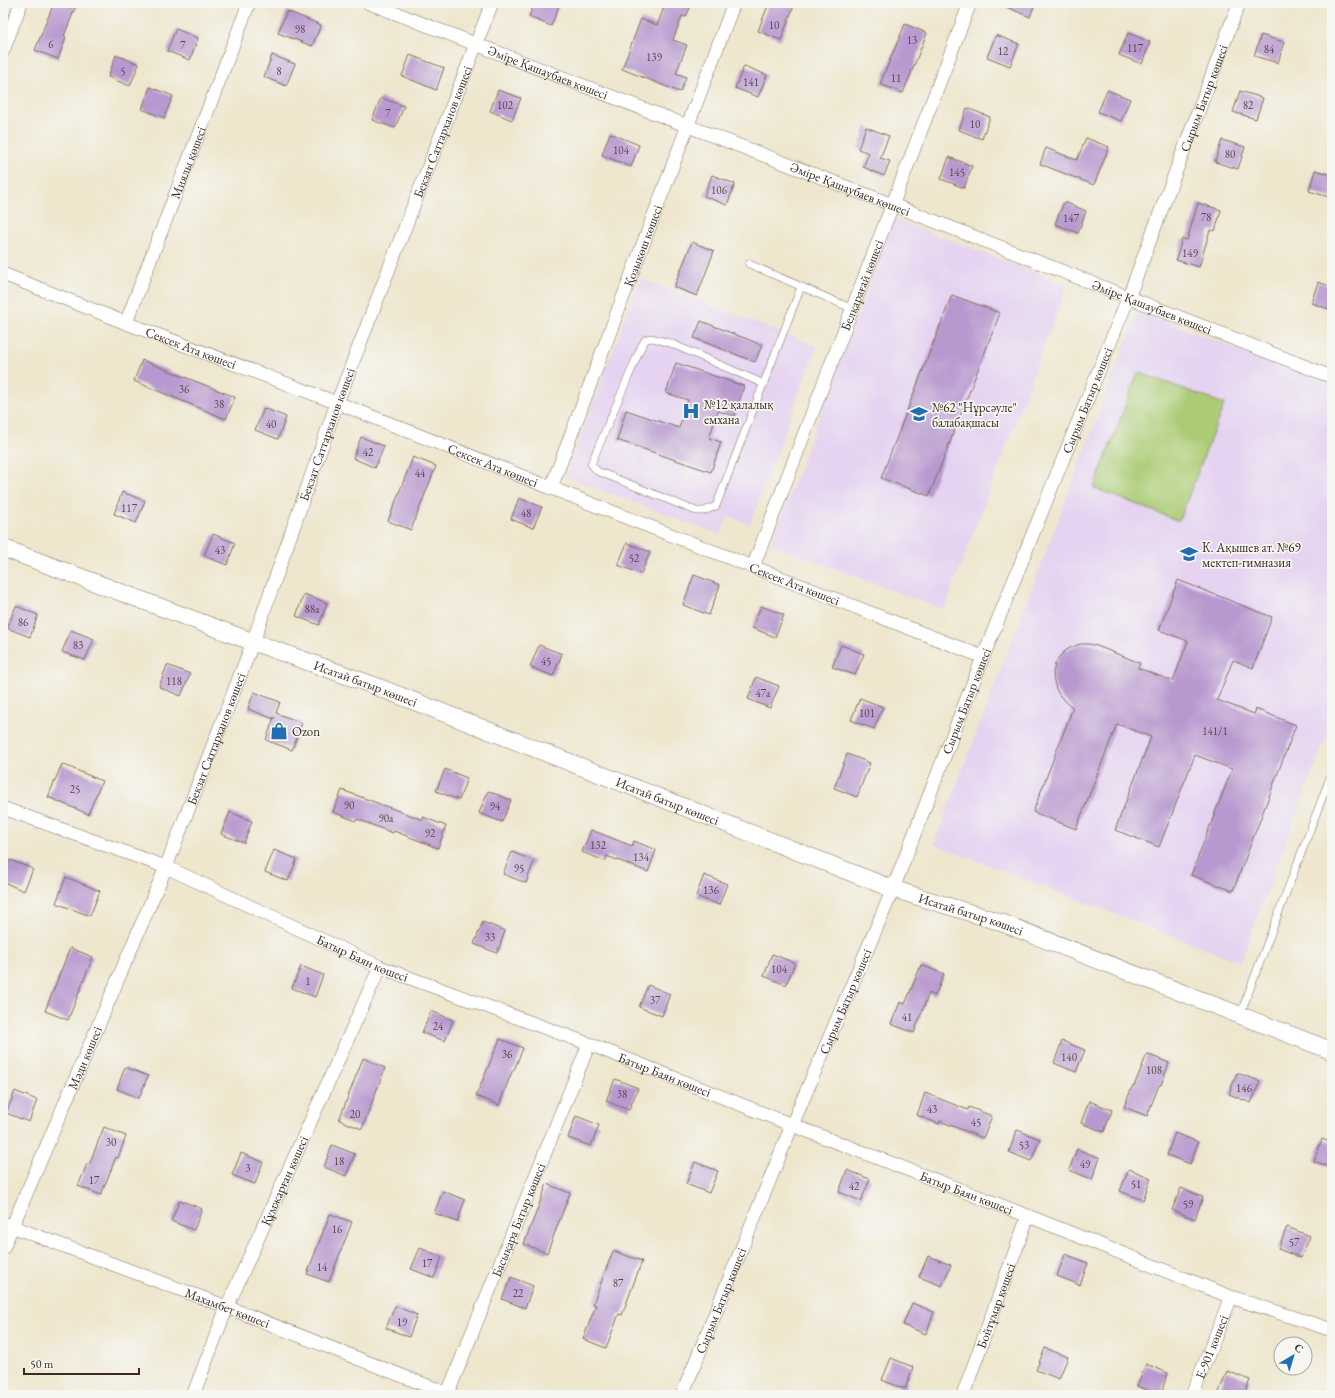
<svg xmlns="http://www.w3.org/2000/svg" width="1335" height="1398" viewBox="0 0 1335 1398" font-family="'EB Garamond',serif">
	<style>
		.built { fill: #e5d3f1 }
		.green { fill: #abcc74; stroke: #737b49 }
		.building { fill: #b899cf }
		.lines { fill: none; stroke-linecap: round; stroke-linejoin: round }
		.service-casing { stroke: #7a6c5b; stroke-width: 8 }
		.minor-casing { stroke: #7a6c5b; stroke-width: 14 }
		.tertiary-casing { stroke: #7a6c5b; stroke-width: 18 }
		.service { stroke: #fff; stroke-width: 7 }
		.minor { stroke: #fff; stroke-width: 13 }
		.tertiary { stroke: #fff; stroke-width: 17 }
		.labels { text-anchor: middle; stroke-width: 3.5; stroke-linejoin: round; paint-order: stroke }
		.number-label { font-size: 11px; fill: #5a464a }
		.street-label { font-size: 13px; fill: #3b2a1e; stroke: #f6f6f2 }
		.poi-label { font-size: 13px; fill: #3b2a1e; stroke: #f6f6f2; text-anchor: start }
	</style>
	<rect width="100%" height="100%" fill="#f6f6f2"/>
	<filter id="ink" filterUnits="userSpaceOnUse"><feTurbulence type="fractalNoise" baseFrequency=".025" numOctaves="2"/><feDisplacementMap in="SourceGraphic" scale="8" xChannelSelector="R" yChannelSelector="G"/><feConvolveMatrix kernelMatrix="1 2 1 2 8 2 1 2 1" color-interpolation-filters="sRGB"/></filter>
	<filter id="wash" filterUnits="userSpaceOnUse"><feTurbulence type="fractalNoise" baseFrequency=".012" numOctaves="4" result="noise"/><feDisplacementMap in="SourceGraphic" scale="16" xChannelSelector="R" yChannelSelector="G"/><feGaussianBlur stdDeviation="0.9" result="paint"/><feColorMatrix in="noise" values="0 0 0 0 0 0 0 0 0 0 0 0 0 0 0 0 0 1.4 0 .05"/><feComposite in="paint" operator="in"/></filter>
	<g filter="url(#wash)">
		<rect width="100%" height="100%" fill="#eee6cd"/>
		<!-- built -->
		<g class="built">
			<path d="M894,219L1067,285L944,610L771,544Z"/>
			<path d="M640,279L817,346L750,524L728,516L720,535L565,476Z"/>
			<path d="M1138,311L1332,385V722L1240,962L934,844Z"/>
		</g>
		<!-- green -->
		<path class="green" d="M1138,372L1224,404L1179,521L1094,488Z"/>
		<g id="blocks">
			<!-- building -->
			<g class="building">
				<path d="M54,3H77L64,36L66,37L58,59L35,50Z"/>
				<path d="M534,3H560L551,26L529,17Z"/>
				<path d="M652,3H692L686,17L682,16L673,40L687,45L676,73L686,77L680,92L622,69L641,19L657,25L664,8Z"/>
				<path d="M769,3H795L781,40L758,31Z"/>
				<path d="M997,3H1035L1030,17Z"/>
				<path d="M287,11L321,25L312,46L278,33Z"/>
				<path d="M905,24L927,33L903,93L880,84Z"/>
				<path d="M176,29L198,38L190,60L167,51Z"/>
				<path d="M1128,33L1150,42L1142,64L1119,55Z"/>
				<path d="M996,35L1019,44L1010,66L987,57Z"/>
				<path d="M1261,35L1284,42L1278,63L1254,56Z"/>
				<path d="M116,55L139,64L130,86L108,77Z"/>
				<path d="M272,55L295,64L286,86L264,77Z"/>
				<path d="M410,55L444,68L436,90L402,76Z"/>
				<path d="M744,66L767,75L758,97L735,88Z"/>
				<path d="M150,87L173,96L164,118L142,109Z"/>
				<path d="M498,90L521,98L512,120L490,111Z"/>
				<path d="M1107,90L1130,99L1121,121L1098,112Z"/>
				<path d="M1240,91L1263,98L1256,119L1233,112Z"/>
				<path d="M381,98L404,106L395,128L372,120Z"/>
				<path d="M967,108L990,117L982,139L959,130Z"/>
				<path d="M866,127L889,136L880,158L890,161L884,176L863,167L869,153L858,149Z"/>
				<path d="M610,133L639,145L631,167L602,155Z"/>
				<path d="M1086,138L1109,147L1094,185L1040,164L1046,148L1077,160Z"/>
				<path d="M1222,140L1245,147L1238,169L1215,162Z"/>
				<path d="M949,157L972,166L964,188L941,179Z"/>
				<path d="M1315,170L1332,175V198L1309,191Z"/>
				<path d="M712,175L735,184L727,205L704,196Z"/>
				<path d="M1064,202L1086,211L1078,233L1055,224Z"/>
				<path d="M1198,203L1221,210L1215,231L1210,230L1199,267L1176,260L1182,239L1187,240Z"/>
				<path d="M692,242L714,251L697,296L674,287Z"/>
				<path d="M1318,282L1332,287V310L1311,303Z"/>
				<path d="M952,295L1000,313L929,496L881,478Z"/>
				<path d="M701,321L762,345L755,362L694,338Z"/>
				<path d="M142,360L235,397L226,419L134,381Z"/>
				<path d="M676,363L744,386L735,416L718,411L709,438L721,442L711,472L617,440L626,410L679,428L688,400L666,393Z"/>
				<path d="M264,408L286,417L278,439L255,430Z"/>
				<path d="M361,437L384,446L375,468L353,458Z"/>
				<path d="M413,457L436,466L411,530L388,521Z"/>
				<path d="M122,492L145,501L136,523L114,514Z"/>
				<path d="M519,498L542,507L533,528L511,519Z"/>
				<path d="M213,534L235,543L227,565L204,556Z"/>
				<path d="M627,543L650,552L641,574L618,565Z"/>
				<path d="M694,575L720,585L709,615L683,605Z"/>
				<path d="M1178,580L1272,617L1253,668L1233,660L1217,700L1254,714L1256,709L1296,725L1233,891L1191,875L1232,769L1195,755L1159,847L1115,830L1151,737L1117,724L1076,829L1033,812L1073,708L1060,696L1056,689L1054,681L1053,673L1055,664L1059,657L1065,651L1072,647L1080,644H1089L1097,646L1140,663L1138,668L1173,681L1188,641L1159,630Z"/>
				<path d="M304,594L327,603L319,625L296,616Z"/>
				<path d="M16,606L38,615L30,637L7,628Z"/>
				<path d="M761,606L784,615L775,637L752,628Z"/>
				<path d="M71,630L94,639L85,660L62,652Z"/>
				<path d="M539,645L562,654L553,676L530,667Z"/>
				<path d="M841,645L864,654L855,675L832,667Z"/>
				<path d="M167,665L190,674L181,696L159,687Z"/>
				<path d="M756,677L779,686L770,708L748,699Z"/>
				<path d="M254,692L280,702L276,713L302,723L292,750L266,740L274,717V719L248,709Z"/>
				<path d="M860,698L883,707L874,729L851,720Z"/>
				<path d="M847,754L870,763L857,797L834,788Z"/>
				<path d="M62,764L102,781L88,814L48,797Z"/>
				<path d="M445,769L467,778L459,800L436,791Z"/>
				<path d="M342,790L423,820V817L446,826L438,848L394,831L393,833L357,819L356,821L333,812Z"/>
				<path d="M488,791L511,800L502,822L479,813Z"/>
				<path d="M230,812L252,821L244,843L221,834Z"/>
				<path d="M591,830L632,846L634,841L656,850L648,872L607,856L605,861L582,852Z"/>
				<path d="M274,850L297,859L288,881L265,872Z"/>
				<path d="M512,852L534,861L526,883L503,874Z"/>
				<path d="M10,860L33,869L24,891L3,882V877Z"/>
				<path d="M704,875L727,884L719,905L696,896Z"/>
				<path d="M66,877L100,891L90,916L56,903Z"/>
				<path d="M483,922L505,931L497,953L474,944Z"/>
				<path d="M70,948L93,957L68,1020L45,1011Z"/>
				<path d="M772,954L795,963L786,985L764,976Z"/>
				<path d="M921,965L944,974L935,996L929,993L914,1033L891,1024L900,1002L905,1004Z"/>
				<path d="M301,966L323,975L315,997L292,988Z"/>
				<path d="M648,985L670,994L662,1016L639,1007Z"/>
				<path d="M431,1011L453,1020L445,1041L422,1033Z"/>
				<path d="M500,1039L523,1048L514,1070L513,1069L499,1105L476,1096Z"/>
				<path d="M1062,1041L1085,1050L1076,1072L1054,1063Z"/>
				<path d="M1147,1054L1169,1063L1161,1085H1159L1147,1116L1124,1107L1133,1085L1134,1086Z"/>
				<path d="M363,1058L385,1068L362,1129L339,1120Z"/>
				<path d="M125,1067L148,1076L139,1098L117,1089Z"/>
				<path d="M1237,1073L1260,1081L1251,1103L1229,1094Z"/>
				<path d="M615,1079L638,1088L629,1110L606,1101Z"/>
				<path d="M15,1091L37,1100L29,1122L6,1113Z"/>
				<path d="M925,1093L968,1110L969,1107L992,1116L983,1138L940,1121L939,1124L917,1115Z"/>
				<path d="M1089,1101L1112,1110L1104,1132L1081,1123Z"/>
				<path d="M576,1116L599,1125L591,1146L568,1138Z"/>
				<path d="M104,1127L126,1136L118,1158L116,1157L101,1195L78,1186L87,1164L89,1165Z"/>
				<path d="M1017,1130L1040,1139L1031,1161L1009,1152Z"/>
				<path d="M1175,1133L1198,1142L1190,1164L1167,1155Z"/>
				<path d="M1322,1139L1332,1143V1168L1314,1161Z"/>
				<path d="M332,1145L355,1154L346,1176L324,1167Z"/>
				<path d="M1077,1149L1100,1158L1092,1179L1069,1170Z"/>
				<path d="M241,1153L263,1162L255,1184L232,1175Z"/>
				<path d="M695,1162L718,1171L709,1193L686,1184Z"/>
				<path d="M1129,1169L1151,1178L1143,1200L1120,1191Z"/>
				<path d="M847,1170L870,1179L861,1201L839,1192Z"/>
				<path d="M547,1184L570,1193L547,1253L524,1244Z"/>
				<path d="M1181,1188L1203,1197L1195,1219L1172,1210Z"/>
				<path d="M443,1191L465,1200L457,1222L434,1213Z"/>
				<path d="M180,1200L202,1209L194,1230L171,1221Z"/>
				<path d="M330,1214L352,1222L329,1282L307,1274Z"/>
				<path d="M1287,1227L1310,1236L1301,1258L1278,1249Z"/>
				<path d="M420,1248L442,1257L434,1278L411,1269Z"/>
				<path d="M613,1251L642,1261L622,1315L619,1314L606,1348L583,1339L596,1305L593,1304Z"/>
				<path d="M1065,1254L1088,1263L1080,1285L1057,1276Z"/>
				<path d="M928,1256L951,1265L942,1286L919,1277Z"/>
				<path d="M511,1277L533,1286L525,1308L502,1299Z"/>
				<path d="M912,1303L934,1312L926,1334L903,1325Z"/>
				<path d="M395,1306L417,1315L409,1337L386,1328Z"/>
				<path d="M1045,1348L1068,1357L1059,1379L1036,1370Z"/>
				<path d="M891,1358L913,1367L905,1389L882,1380Z"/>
				<path d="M1146,1364L1168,1373L1160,1395L1137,1386Z"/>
				<path d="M1227,1371L1250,1380L1244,1395H1218Z"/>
			</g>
		</g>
	</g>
	<g filter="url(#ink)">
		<use href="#blocks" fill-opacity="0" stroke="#7a6c5b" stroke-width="1"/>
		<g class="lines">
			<!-- service casing -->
			<g class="service-casing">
				<g id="service">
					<path d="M749,264L853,309"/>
					<path d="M764,384L670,343L652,338L646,339L642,345L591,464L597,471L607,475L696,511H704L716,506L801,287"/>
					<path d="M1240,1015L1332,772"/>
				</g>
			</g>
			<!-- minor casing -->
			<g class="minor-casing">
				<g id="minor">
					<path id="s1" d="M369,3L893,205L1332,377"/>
					<path d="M3,51L21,3"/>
					<path id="s2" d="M3,274L126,323L348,407L551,488L983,657"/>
					<path id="s3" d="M126,323L249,3"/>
					<path id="s4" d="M551,488L734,3"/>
					<path id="s5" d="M753,567L970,3"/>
					<path id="s6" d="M3,808L166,867L380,967L589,1044L792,1125L1028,1216L1231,1297L1332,1330"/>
					<path id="s7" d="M3,1223L227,1307L451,1395"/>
					<path id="s8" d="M3,1248L166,867L253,642L337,403L492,3"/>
					<path id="s9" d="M193,1395L227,1307L380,967"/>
					<path id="s10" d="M447,1395L589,1044"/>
					<path id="s11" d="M682,1395L792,1125L893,889L983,657L1129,296L1239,3"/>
					<path id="s12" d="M963,1395L1028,1216"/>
					<path id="s13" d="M1192,1395L1231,1297"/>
				</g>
			</g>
			<!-- tertiary casing -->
			<g class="tertiary-casing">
				<g id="tertiary">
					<path id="s14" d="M3,548L253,642L370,684L893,889L1000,922L1332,1051"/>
				</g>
			</g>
			<!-- service -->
			<use href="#service" class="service"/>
			<!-- minor -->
			<use href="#minor" class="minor"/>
			<!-- tertiary -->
			<use href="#tertiary" class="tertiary"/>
		</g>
	</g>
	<!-- icons -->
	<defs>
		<g id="hospital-bare" transform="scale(1.38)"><path d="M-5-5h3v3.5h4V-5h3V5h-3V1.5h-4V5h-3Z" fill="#1f6fb2" stroke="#f6f6f2" stroke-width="2.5" paint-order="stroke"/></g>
		<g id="school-bare" transform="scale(1.38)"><path d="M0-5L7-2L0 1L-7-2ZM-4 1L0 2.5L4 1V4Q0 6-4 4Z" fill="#1f6fb2" stroke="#f6f6f2" stroke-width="2.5" paint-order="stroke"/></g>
		<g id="shop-bare" transform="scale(1.38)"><path d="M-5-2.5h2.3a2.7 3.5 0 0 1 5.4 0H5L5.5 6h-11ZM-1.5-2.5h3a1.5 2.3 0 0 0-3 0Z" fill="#1f6fb2" stroke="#f6f6f2" stroke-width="2.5" paint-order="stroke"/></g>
	</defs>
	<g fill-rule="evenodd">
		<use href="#hospital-bare" x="691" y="411"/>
		<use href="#school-bare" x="919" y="414"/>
		<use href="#school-bare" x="1189" y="554"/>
		<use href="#shop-bare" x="279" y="731"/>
	</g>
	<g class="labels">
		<!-- number labels -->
		<g class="number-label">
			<text x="774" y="29">10</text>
			<text x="300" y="33">98</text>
			<text x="912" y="44">13</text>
			<text x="51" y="48">6</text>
			<text x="183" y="49">7</text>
			<text x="1135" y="52">117</text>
			<text x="1269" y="53">84</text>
			<text x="1003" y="55">12</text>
			<text x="654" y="61">139</text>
			<text x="123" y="75">5</text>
			<text x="279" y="75">8</text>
			<text x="896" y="82">11</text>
			<text x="751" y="86">141</text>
			<text x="505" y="109">102</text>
			<text x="1248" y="109">82</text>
			<text x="388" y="117">7</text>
			<text x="975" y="128">10</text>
			<text x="621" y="154">104</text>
			<text x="1230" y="158">80</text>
			<text x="957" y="176">145</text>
			<text x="719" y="194">106</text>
			<text x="1206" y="221">78</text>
			<text x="1071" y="222">147</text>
			<text x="1190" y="257">149</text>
			<text x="184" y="393">36</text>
			<text x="219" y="408">38</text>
			<text x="271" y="428">40</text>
			<text x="368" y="456">42</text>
			<text x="420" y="477">44</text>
			<text x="129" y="512">117</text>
			<text x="526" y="517">48</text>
			<text x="220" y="554">43</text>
			<text x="634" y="562">52</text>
			<text x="312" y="613">88а</text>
			<text x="23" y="626">86</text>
			<text x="78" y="649">83</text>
			<text x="546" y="665">45</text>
			<text x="174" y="685">118</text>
			<text x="763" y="697">47а</text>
			<text x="867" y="717">101</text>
			<text x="1215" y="735">141/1</text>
			<text x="75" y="793">25</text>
			<text x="349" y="809">90</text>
			<text x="495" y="810">94</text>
			<text x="386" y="822">90а</text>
			<text x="430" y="837">92</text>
			<text x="598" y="849">132</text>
			<text x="641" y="861">134</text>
			<text x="519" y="872">95</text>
			<text x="711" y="894">136</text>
			<text x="490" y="941">33</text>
			<text x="779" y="973">104</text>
			<text x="308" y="985">1</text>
			<text x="655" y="1004">37</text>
			<text x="907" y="1021">41</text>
			<text x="438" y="1030">24</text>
			<text x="507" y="1058">36</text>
			<text x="1069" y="1061">140</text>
			<text x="1154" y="1074">108</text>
			<text x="1244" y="1092">146</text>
			<text x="622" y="1098">38</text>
			<text x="932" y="1113">43</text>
			<text x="355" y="1118">20</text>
			<text x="976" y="1126">45</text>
			<text x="111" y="1146">30</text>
			<text x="1024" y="1149">53</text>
			<text x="339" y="1165">18</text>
			<text x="1085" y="1168">49</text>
			<text x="248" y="1172">3</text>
			<text x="94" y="1184">17</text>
			<text x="1136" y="1188">51</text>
			<text x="854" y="1190">42</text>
			<text x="1188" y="1208">59</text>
			<text x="337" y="1233">16</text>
			<text x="1294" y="1246">57</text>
			<text x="427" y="1267">17</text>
			<text x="322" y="1271">14</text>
			<text x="618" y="1287">87</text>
			<text x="518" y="1297">22</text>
			<text x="402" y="1326">19</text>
		</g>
		<!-- street labels -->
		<g class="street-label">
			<text dy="5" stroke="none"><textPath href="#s1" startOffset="192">Әміре Қашаубаев көшесі</textPath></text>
			<text dy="5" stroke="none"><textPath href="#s11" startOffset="1398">Сырым Батыр көшесі</textPath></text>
			<text dy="5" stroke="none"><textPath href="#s8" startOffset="1200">Бекзат Саттарханов көшесі</textPath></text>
			<text dy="5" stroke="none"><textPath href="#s3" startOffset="172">Миялы көшесі</textPath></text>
			<text dy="5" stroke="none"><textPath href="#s1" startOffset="516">Әміре Қашаубаев көшесі</textPath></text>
			<text dy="5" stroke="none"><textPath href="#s4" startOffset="259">Қозыкөш көшесі</textPath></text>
			<text dy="5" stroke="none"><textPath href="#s5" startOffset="302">Белқарағай көшесі</textPath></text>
			<text dy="5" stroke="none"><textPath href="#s1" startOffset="840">Әміре Қашаубаев көшесі</textPath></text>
			<text dy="5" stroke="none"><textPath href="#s2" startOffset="202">Сексек Ата көшесі</textPath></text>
			<text dy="5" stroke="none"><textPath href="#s11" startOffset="1074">Сырым Батыр көшесі</textPath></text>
			<text dy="5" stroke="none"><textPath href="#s8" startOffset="876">Бекзат Саттарханов көшесі</textPath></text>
			<text dy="5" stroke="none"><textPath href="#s2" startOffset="526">Сексек Ата көшесі</textPath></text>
			<text dy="5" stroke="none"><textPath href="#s2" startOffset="850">Сексек Ата көшесі</textPath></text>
			<text dy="5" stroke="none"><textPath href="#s14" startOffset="387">Исатай батыр көшесі</textPath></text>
			<text dy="5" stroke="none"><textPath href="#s11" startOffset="750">Сырым Батыр көшесі</textPath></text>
			<text dy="5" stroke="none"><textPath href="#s8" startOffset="552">Бекзат Саттарханов көшесі</textPath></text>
			<text dy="5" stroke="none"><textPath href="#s14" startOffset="711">Исатай батыр көшесі</textPath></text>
			<text dy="5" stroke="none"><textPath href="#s14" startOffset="1035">Исатай батыр көшесі</textPath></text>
			<text dy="5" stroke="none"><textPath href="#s6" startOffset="390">Батыр Баян көшесі</textPath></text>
			<text dy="5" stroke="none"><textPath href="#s11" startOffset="426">Сырым Батыр көшесі</textPath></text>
			<text dy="5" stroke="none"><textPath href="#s8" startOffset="207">Мәди көшесі</textPath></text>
			<text dy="5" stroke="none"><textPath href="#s6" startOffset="714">Батыр Баян көшесі</textPath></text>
			<text dy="5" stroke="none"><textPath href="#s9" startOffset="233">Құмжарған көшесі</textPath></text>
			<text dy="5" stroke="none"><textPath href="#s6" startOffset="1038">Батыр Баян көшесі</textPath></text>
			<text dy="5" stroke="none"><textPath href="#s10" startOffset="189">Басықара Батыр көшесі</textPath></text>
			<text dy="5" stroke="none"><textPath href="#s11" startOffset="102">Сырым Батыр көшесі</textPath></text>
			<text dy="5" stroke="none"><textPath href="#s12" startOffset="95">Бойтұмар көшесі</textPath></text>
			<text dy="5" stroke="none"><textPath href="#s7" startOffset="240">Махамбет көшесі</textPath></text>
			<text dy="5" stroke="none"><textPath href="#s13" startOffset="52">Е-901 көшесі</textPath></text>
		</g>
		<!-- poi labels -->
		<g class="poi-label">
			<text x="704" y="409">№12 қалалық<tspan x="704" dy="15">емхана</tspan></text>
			<text x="932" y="412">№62 "Нұрсәуле"<tspan x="932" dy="15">балабақшасы</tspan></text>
			<text x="1202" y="552">К. Ақышев ат. №69<tspan x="1202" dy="15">мектеп-гимназия</tspan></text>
			<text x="292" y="736">Ozon</text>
		</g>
	</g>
	<!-- margin -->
	<rect width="1335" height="1398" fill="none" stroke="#f6f6f2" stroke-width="16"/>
	<!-- north arrow -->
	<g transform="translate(1293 1356) rotate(38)"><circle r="19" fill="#f6f6f2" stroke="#aba49d"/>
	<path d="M0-3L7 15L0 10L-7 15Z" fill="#1f6fb2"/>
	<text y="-6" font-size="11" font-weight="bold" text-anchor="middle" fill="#3b2a1e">С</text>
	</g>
	<!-- scale -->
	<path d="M24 1368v6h115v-6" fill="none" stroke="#3b2a1e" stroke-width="2"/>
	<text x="30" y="1368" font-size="12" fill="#3b2a1e" stroke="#f6f6f2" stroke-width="3" paint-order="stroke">50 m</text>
</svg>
